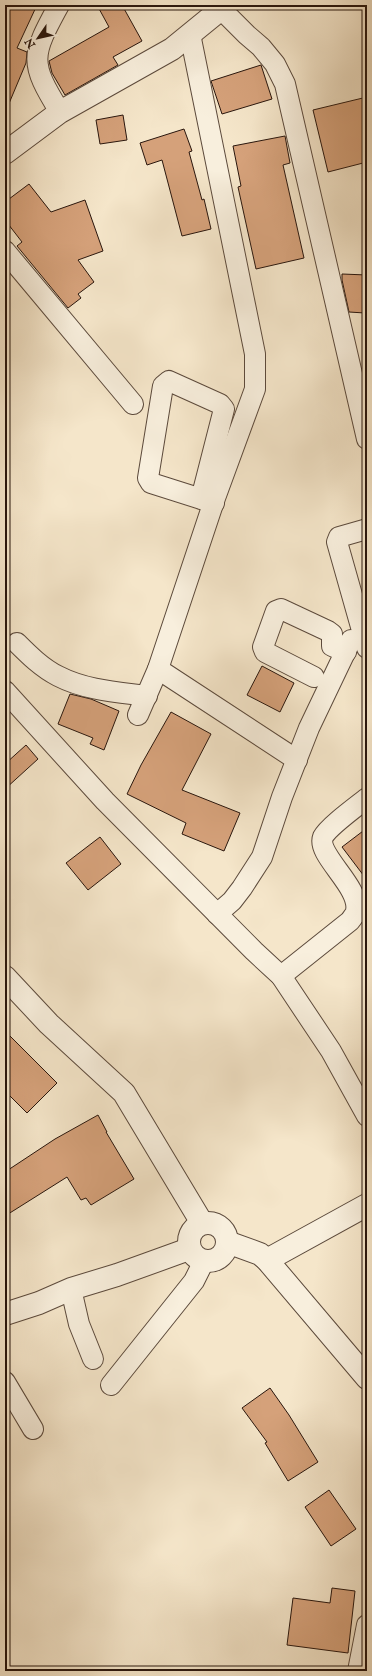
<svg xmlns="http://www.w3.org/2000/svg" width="372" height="1676" viewBox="0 0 372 1676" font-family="'IM FELL English',serif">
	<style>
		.building { fill: #d5a17a; stroke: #29160d }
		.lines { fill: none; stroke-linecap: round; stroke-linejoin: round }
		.minor-casing { stroke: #5c4a3c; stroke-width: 22 }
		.tertiary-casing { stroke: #5c4a3c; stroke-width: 24 }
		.minor { stroke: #f8efdd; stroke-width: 20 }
		.tertiary { stroke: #f8efdd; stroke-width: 22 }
	</style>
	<rect width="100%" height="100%" fill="#f5e6ca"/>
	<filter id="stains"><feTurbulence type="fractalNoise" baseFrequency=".005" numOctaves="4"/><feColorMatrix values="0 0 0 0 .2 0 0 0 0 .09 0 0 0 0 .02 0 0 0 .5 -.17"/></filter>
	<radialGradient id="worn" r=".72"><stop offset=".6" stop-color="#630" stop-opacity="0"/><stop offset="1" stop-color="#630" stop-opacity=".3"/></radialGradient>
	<!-- building -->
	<g class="building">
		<path d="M5,5H37L17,48L27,52L26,63L5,113Z"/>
		<path d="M97,5H122L142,41L113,57L118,65L65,95L52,73L49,61L109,27Z"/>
		<path d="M261,65L272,99L222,114L211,81Z"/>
		<path d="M367,97V162L328,172L313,110Z"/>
		<path d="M123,115L127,140L100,144L96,120Z"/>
		<path d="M184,129L192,151L189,152L202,200L204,199L211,229L182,236L162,160L147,165L140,143Z"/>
		<path d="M285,136L290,163L283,165L304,258L256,269L238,187L241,186L233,146Z"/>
		<path d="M29,184L51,212L85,200L103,251L78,260L94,282L78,294L81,298L68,308L17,246L22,242L5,220V202Z"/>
		<path d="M342,274L367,275L365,313L349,312L342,280Z"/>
		<path d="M262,666L294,683L280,712L247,695Z"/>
		<path d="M70,694L91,699L119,711L104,750L90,744L93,738L58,724Z"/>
		<path d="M171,712L211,734L182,790L240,813L224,851L182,834L186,823L127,794L141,765Z"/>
		<path d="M26,745L38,759L5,789V764Z"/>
		<path d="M367,828V880L342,847Z"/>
		<path d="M100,837L121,864L88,890L66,863Z"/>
		<path d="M5,1031L57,1083L27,1113L5,1091Z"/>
		<path d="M98,1115L107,1132H106L134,1179L91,1205L86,1198L81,1200L67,1177L5,1216V1172L55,1139Z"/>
		<path d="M270,1388L289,1415L318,1462L288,1481L265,1443L267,1442L242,1408Z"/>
		<path d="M329,1490L356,1529L331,1546L305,1507Z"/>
		<path d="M332,1588L355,1591L348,1653L287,1645L293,1598L330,1603Z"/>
	</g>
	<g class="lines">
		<!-- minor casing -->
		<g class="minor-casing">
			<g id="minor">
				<path d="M59,5C31,56 29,62 60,112"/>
				<path d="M221,9L247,35L261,47L275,64L285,84L367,439"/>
				<path d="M5,251L133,404"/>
				<path d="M201,499L224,409L220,404L169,381L163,386L148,478L151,483L214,503"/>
				<path d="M367,529L339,537L337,542L367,648"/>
				<path d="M17,643C29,655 42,668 58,676C85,690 116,692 147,696"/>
				<path d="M158,669L297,760"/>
				<path d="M314,677L265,652L263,647L276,611L281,609L328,631L332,634V646L346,652"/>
				<path d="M5,691L105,801L254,951L281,976L331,1051L367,1116"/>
				<path d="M138,715L158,669L215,498L255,389V354L190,34"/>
				<path d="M217,914L232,901L242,888L262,857L282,797L309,728L351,640"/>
				<path d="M281,976L350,921C352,918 356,914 356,911C361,887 316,855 323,837C328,827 357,806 367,798"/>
				<path d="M71,1289L79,1324L93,1359"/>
				<path d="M5,1382L33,1429"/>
				<path d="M111,1385L194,1281L204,1261"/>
				<path d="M358,1671L367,1625"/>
			</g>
		</g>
		<!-- tertiary casing -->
		<g class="tertiary-casing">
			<g id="tertiary">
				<path d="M5,153L60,112L172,49L226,5"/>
				<path d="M5,977L49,1024L124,1093L202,1223"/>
				<circle cx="208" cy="1242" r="19"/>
				<path d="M227,1242L260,1254L267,1260L367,1378"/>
				<path d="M267,1260L367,1205"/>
				<path d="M5,1314L39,1303L71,1289L117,1275L189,1249"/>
			</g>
		</g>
		<!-- minor -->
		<use href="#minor" class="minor"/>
		<!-- tertiary -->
		<use href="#tertiary" class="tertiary"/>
	</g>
	<!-- margin -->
	<rect width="372" height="1676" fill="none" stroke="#f5e6ca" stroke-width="20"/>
	<rect x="6" y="6" width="360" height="1664" fill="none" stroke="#29160d" stroke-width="2"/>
	<rect x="10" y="10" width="352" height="1656" fill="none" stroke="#29160d"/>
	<!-- north arrow -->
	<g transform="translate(38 38) rotate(236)" stroke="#f8efdd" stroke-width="3" paint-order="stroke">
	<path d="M0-3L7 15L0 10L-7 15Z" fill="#29160d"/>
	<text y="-6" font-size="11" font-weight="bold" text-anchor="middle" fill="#29160d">N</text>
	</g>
	<rect width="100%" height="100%" filter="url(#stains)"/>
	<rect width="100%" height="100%" fill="url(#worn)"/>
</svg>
